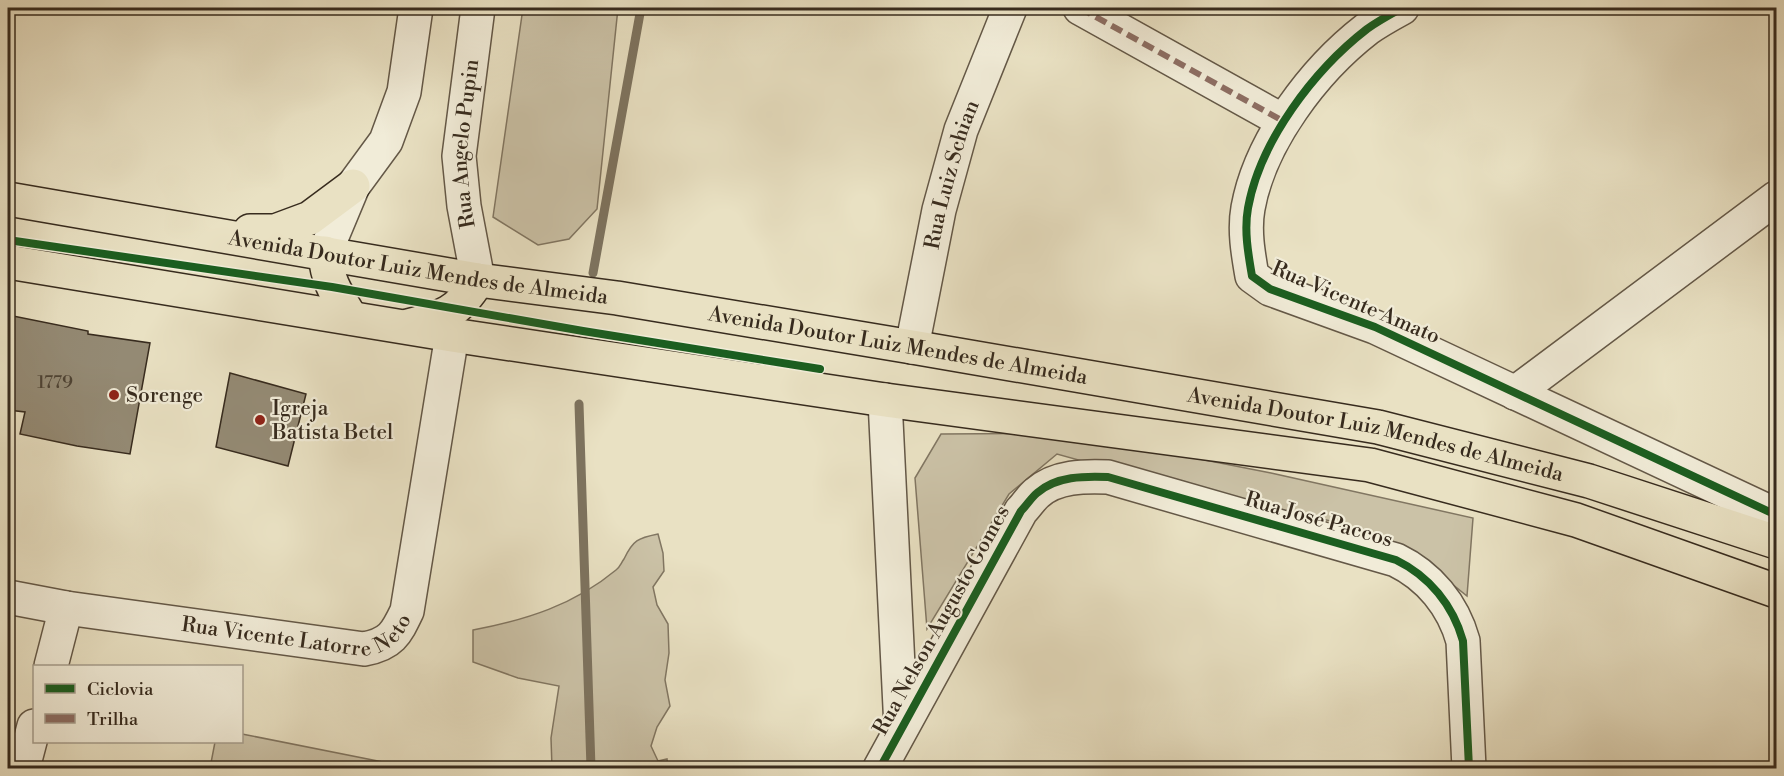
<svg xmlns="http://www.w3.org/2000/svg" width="1784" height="776" viewBox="0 0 1784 776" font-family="'Libre Bodoni',serif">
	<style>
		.green { fill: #cbc2a7; stroke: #817662; stroke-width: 1.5 }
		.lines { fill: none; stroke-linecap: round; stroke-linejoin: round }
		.stream { stroke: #7d735f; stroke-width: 9 }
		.building { fill: #948a74; stroke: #372b1e; stroke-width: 1.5 }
		.minor-casing { stroke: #645847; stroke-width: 36 }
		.major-casing { stroke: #372b1e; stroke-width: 36 }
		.minor { stroke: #f1ecd8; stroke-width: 33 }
		.major { stroke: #e9e1c3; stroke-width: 33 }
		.quiet { stroke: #8d6e63; stroke-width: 6; stroke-dasharray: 12 6; stroke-linecap: butt }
		.cycleway-casing { stroke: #f1ecd8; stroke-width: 11 }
		.cycleway { stroke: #1b5e20; stroke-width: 8 }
		.poi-dot { fill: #8f2418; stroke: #f1ecd8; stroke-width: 2 }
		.labels { text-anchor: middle; stroke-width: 4.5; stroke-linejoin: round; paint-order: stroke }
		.number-label { font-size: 18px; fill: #4e4334 }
		.street-label { font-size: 21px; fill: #372b1e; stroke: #f1ecd8 }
		.poi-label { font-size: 21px; fill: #372b1e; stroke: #f1ecd8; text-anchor: start }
	</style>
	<rect width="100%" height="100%" fill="#e9e1c3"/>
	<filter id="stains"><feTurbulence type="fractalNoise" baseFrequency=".00333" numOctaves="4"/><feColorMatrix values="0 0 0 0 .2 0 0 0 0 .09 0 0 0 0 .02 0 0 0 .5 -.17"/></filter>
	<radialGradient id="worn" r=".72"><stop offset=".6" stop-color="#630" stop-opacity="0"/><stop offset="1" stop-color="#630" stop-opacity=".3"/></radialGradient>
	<!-- green -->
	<g class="green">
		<path d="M523,8H618L597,209L569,239L538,245L493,217Z"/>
		<path d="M1067,433L1271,473L1473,518L1467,596L1416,555L1335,522L1158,482L1057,454L1009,494L927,629L915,478L941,434Z"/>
		<path d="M658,534L663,553L664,571L653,587L657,605L668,624L669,653L665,680L670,706L657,727L651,746L658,761L667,759L668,768H552L551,738L559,686L518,678L473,662V630C526,620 574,605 616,570C620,567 621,563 624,559C633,540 638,538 658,534Z"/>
		<path d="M242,734L413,768H210L215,742H242Z"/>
	</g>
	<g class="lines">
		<!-- stream -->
		<g class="stream">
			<path d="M593,273L641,8"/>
			<path d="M579,404L591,768"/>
		</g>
	</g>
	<!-- building -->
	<g class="building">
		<path d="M8,315L88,331V334L150,343L130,454L77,446L20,434L25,412L8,410Z"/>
		<path d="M230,373L306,394L288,466L216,447Z"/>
	</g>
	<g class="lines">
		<!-- minor casing -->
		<g class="minor-casing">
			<g id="minor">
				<path d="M1080,8L1283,121"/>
				<path d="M1402,8C1391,14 1378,21 1367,29C1314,70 1260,141 1248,208C1244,230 1248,253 1252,276L1270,289L1375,327L1776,515"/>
				<path d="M325,253L353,186L386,141L404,92L416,8"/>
				<path id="s1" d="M478,280L464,206L459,156L478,8"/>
				<path id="s2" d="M912,347L939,210L961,130L1010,8"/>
				<path d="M1515,393L1776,198"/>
				<path d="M885,400L901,728"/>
				<path id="s3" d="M8,597L66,608L364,649C391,644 396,634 407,611L452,335"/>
				<path d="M51,666L66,608"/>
				<path d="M23,768L34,726"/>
				<path d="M880,768L1021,511C1027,505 1031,498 1037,493C1056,476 1085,476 1108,477L1396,560C1429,576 1453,605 1463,641L1469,768"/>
			</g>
		</g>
		<!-- major casing -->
		<g class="major-casing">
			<g id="major">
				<path id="s4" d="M8,199L478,280L617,298L912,347L1378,427L1589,481L1776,542"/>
				<path d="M250,231H275L310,218L353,186"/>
				<path d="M325,253C327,281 337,295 351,318"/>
				<path d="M8,262L452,335L885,400L1370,465L1576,520L1776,591"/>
				<path d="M408,326C444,317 458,313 478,280"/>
			</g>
		</g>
		<!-- minor -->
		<use href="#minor" class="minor"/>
		<!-- major -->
		<use href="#major" class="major"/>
		<!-- quiet -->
		<path class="quiet" d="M1080,8L1283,121"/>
		<!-- cycleway casing -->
		<g class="cycleway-casing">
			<g id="cycleway">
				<path d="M1402,8C1391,14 1378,21 1367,29C1314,70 1260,141 1248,208C1244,230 1248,253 1252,276L1270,289L1375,327L1776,515"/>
				<path d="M8,240L332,287L583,331L820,369"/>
				<path d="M880,768L1021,511C1027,505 1031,498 1037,493C1056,476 1085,476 1108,477L1396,560C1429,576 1453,605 1463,641L1469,768"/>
			</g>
		</g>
		<!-- cycleway -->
		<use href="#cycleway" class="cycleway"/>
	</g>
	<!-- markers -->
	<g class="poi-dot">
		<circle cx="114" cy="395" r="6"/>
		<circle cx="260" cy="420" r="6"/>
	</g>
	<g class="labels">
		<!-- number labels -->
		<g class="number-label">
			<text x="55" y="388">1779</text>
		</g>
		<!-- street labels -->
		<g class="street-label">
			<text dy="7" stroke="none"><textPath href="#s1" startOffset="138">Rua Angelo Pupin</textPath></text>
			<text dy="7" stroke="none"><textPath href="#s2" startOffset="177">Rua Luiz Schian</textPath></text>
			<text dy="7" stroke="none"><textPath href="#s4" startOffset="416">Avenida Doutor Luiz Mendes de Almeida</textPath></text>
			<text transform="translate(1356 302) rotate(23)" y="7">Rua Vicente Amato</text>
			<text dy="7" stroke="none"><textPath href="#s4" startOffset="902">Avenida Doutor Luiz Mendes de Almeida</textPath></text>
			<text dy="7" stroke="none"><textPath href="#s4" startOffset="1388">Avenida Doutor Luiz Mendes de Almeida</textPath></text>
			<text transform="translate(1319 519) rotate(16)" y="7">Rua José Paccos</text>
			<text dy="7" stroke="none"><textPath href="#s3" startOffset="296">Rua Vicente Latorre Neto</textPath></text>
			<text transform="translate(941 620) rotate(-61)" y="7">Rua Nelson Augusto Gomes</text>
		</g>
		<!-- poi labels -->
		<g class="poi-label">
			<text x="126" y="402">Sorenge</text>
			<text x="272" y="415">Igreja<tspan x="272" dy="24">Batista Betel</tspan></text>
		</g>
	</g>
	<!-- margin -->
	<rect width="1784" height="776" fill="none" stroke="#e9e1c3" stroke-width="30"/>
	<rect x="9" y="9" width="1766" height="758" fill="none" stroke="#372b1e" stroke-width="3"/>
	<rect x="15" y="15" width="1754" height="746" fill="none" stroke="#372b1e" stroke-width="1.5"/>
	<!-- legend -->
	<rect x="33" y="665" width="210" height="78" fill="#f1ecd8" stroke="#a79f8e" stroke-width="1.5"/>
	<rect x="45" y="684" width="30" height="9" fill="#1b5e20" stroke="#a79f8e" stroke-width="1.5"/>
	<text x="87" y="695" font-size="18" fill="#372b1e">Ciclovia</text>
	<rect x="45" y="714" width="30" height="9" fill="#8d6e63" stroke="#a79f8e" stroke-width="1.5"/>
	<text x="87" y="725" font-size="18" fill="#372b1e">Trilha</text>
	<rect width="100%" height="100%" filter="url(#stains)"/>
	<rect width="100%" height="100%" fill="url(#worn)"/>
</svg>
